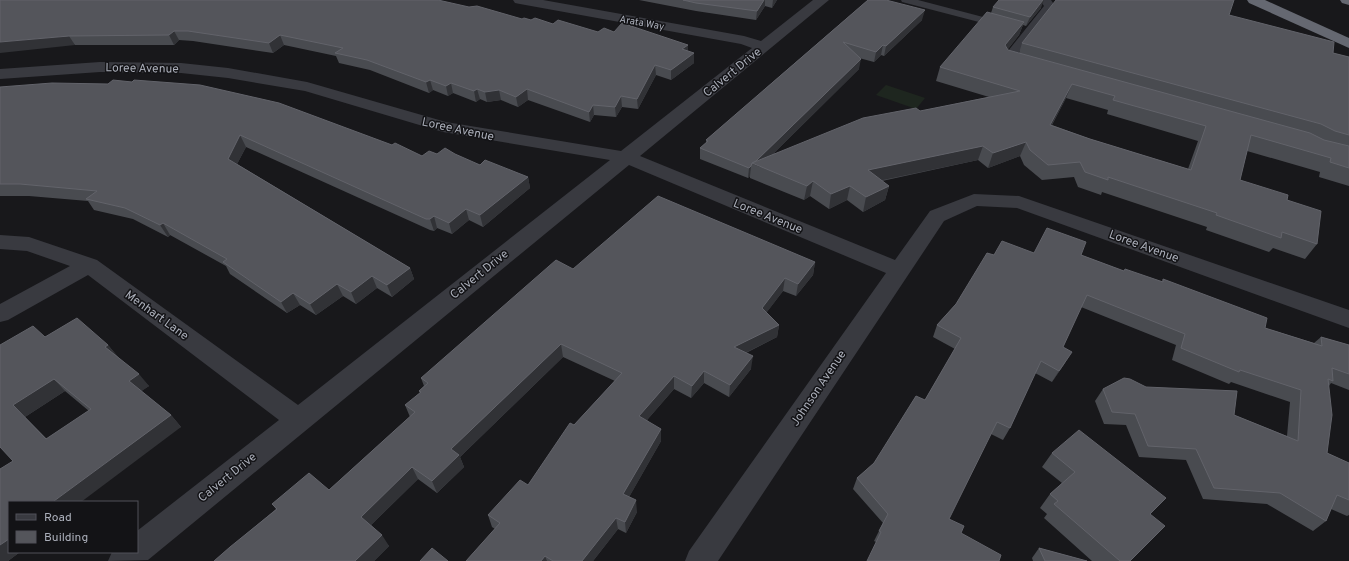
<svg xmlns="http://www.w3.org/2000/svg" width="1349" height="561" viewBox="0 0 1349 561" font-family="Overpass,sans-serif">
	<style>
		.green { fill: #1e261f }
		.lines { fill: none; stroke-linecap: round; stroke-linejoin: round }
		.service { fill: #393a40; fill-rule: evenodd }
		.minor { fill: #393a40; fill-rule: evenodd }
		.motorway { fill: #656871; fill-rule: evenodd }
		.wall { fill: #494b50; fill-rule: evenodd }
		.shaded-wall { fill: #313236 }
		.building { fill: #54555b; stroke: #62636a; fill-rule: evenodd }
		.labels { text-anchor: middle; stroke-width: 3; stroke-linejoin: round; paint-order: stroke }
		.far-street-label { font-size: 10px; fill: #abafba; stroke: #131316 }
		.street-label { font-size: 12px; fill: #abafba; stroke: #131316 }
	</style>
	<rect width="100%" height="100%" fill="#18181b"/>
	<!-- green -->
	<path class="green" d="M886,85L925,98L916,109L876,95Z"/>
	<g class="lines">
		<!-- service -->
		<g class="service">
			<path d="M901,0H918L1006,23L1008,25L1002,28L902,2Z"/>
			<path d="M1040,0H1051L1055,6L1015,57L1025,60L1027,63L1021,67L1004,62L1002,59L1004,56L1044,6Z"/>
		</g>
		<!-- minor -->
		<path class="minor" d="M513,0H543L744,36L761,41L813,0H829L640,156L895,260L930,211L974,194L1019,196L1349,310V328L1017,208L977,206L944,221L718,561H685L689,551L886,273L629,165L148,560L108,561L112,552H137V531L279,420L88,275L8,320L0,322V304L70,266L27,251L0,249V235L29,237L97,260L298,405L610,160L443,132L305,91L228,78L181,73L100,72L0,79V69L100,62L181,63L228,68L307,82L446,122L621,151L752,48L741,44L520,4L515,3Z"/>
		<!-- motorway -->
		<g class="motorway">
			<path d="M1247,0H1265L1349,38V48L1249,3Z"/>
			<path d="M1340,0H1349V5L1342,3Z"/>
		</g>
	</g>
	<!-- wall -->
	<g class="wall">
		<path d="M0,0L522,19L553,24L598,32H614L688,45V51L694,63L671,80L656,75L638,109L622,107L616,117L594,115L590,122L528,100L518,107L501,100L487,102L480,99L476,102L453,93L448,96L433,90L429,93L370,70L339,63L336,56L284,45L273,53L193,41L179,40L174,45H75Z"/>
		<path d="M639,0H777L772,8L765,6L756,20L696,11Z"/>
		<path d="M868,0L922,20L884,56L881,55L874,62L859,58V69L773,154L920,111L989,97L936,81L940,67L991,13L993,7L1041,8L1026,26L1023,25L1019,35L1008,49V50L1019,53L1022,43L1229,15L1333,53L1349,57V186L1319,177L1320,172L1247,151L1240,180L1287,200L1317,244L1305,259L1273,248L1269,252L1206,230L1207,227L1102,192L1101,195L1078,187L1074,177L1042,180L1024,165L1020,156L988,168L978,160L882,181L889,186L885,200L863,212L847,200L829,209L810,196L804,200L750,178V176L748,178L700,159V148L706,143V140ZM1066,98L1108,110L1107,114L1198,141L1188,169L1090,139L1052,125Z"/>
		<path d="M0,87L392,145L422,156L437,154L528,177L530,188L483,227L469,220L452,234L437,228L434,231L430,230L246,147L237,164L410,268L414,279L392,297L377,288L356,304L343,296L316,315L300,305L287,313L230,274L226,266L170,235L168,237L133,219L94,210L88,201L29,196H0Z"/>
		<path d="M1034,253L1081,255L1124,271L1162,282L1163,279L1265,328L1314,343L1321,337L1349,345V390L1331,383L1329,386L1327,453L1349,463V515L1347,516L1331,509L1326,521L1313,531L1267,504L1203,499L1186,460L1139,457L1126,425L1104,424L1095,401L1103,389L1146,387L1234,415L1287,436L1290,402L1231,382L1229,384L1172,360L1176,345L1081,307L1063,347L1065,363L1052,382L1035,373L1010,428L1003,440L991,434L876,542L874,541L883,523L853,489L857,478L874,463L925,400L955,349L933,337L937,325L956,304L994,255Z"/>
		<path d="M815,262L813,275L796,296L783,291L766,313L779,325L777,337L746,353L751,369L729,397L704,383L691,398L674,389L647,420L661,441L629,497L637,512L626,533L618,529L593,561H466L495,529L492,527L488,515L528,485L574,425L615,381L563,357L460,457L464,467L437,493L418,479L371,525L389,546L374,561H214L276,509L272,504L329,490L410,417L405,405L420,393L419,391L424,386L421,378L573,269Z"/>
		<path d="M45,337L108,345L118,357L149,386L141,391L171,415L181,427L9,502L20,552L8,561H0L13,461ZM65,391L89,411L47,439L25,417Z"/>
		<path d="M1052,453L1150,515L1130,561H1092L1044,518L1047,514L1040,508L1050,494L1062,483L1042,467Z"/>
		<path d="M1039,548L1087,561H1033L1032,558Z"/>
	</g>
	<!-- shaded-wall -->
	<g class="shaded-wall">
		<path d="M764,0H765V6L756,20L757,11Z"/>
		<path d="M773,0H777L772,8Z"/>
		<path d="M1043,0H1044L1041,8L1026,26L1030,17Z"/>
		<path d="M925,10L922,20L884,56L886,46Z"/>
		<path d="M1024,22L1019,35L1001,58L1005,45Z"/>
		<path d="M174,31L179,40L174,45L169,35Z"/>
		<path d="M280,35L284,45L273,53L269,43Z"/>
		<path d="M69,36L75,45L0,53V42Z"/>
		<path d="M688,45V55L682,49Z"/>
		<path d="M883,45L881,55L874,62L876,52Z"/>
		<path d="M694,53V63L671,80V70Z"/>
		<path d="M861,59L859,69L760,167L753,164Z"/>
		<path d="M655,65L656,75L638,109L637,99Z"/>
		<path d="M430,80L433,90L429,93L426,82Z"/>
		<path d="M451,83L453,93L448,96L446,86Z"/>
		<path d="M1072,84L1066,98L1044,139L1050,125Z"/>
		<path d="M477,89L480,99L476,102L474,91Z"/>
		<path d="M527,89L528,100L518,107L516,97Z"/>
		<path d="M499,90L501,100L487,102L485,92Z"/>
		<path d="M621,96L622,107L616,117L615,107Z"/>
		<path d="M593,105L594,115L590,122L589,112Z"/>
		<path d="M240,135L246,147L234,170L228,159Z"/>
		<path d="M1026,142L1020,156L988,168L993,153Z"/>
		<path d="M983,146L978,160L864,184L868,170Z"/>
		<path d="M751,166L750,176L748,178L749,168Z"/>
		<path d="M528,177L530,188L483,227L480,215Z"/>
		<path d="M813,181L810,196L804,200L807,186Z"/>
		<path d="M850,186L847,200L829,209L831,194Z"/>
		<path d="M889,186L885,200L863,212L866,197Z"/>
		<path d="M466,209L469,220L452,234L449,223Z"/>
		<path d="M434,216L437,228L434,231L430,219Z"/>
		<path d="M163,223L170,235L168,237L160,225Z"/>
		<path d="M815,262L813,275L796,296L798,284Z"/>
		<path d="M410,268L414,279L392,297L387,285Z"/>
		<path d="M372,276L377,288L356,304L351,292Z"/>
		<path d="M785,278L783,291L760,321L762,308Z"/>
		<path d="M337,284L343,296L316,315L310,304Z"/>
		<path d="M293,293L300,305L287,313L281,302Z"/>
		<path d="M779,325L777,337L733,359L734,347Z"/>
		<path d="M561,344L563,357L460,457L464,467L437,493L432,481L451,449Z"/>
		<path d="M108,345L118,357L105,347Z"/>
		<path d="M1072,352L1065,363L1052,382L1059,371Z"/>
		<path d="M753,356L751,369L729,397L730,385Z"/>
		<path d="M704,371V383L691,398L692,386Z"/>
		<path d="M139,374L149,386L139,393L129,381Z"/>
		<path d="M674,376V389L640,428L639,416Z"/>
		<path d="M54,379L65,391L25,417L58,451L46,439L13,405Z"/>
		<path d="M171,415L181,427L81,502H55L54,501Z"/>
		<path d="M661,429V441L624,506L623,494Z"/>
		<path d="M412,467L418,479L368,528L361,517Z"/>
		<path d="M636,500L637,512L626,533L625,522Z"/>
		<path d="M616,518L618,529L593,561H582Z"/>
		<path d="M382,535L389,546L374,561H355Z"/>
		<path d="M9,539V552H20L8,561H0V545Z"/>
		<path d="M545,556L547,561H541Z"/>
	</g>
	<!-- building -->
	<g class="building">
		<path d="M0,0H438L469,7L477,6L522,19L524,18L531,20L535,18L553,24L558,20L598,32L604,28L614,32L622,23L688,45L682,49L694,53L671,70L655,65L637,99L621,96L615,107L593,105L589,112L527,89L516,97L499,90L485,92L477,89L474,91L451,83L446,86L430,80L426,82L367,60L335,53L343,48L280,35L269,43L188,31H174L169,35L69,36L0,42Z"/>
		<path d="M683,0H764L757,11L696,3Z"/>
		<path d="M868,0H886L925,10L886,46L883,45L876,52L843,42L861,59L756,161L752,163L751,166L749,168L700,148L708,141L706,140Z"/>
		<path d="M999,0H1043L1030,17L993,7Z"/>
		<path d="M1056,0H1234L1229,15L1334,42L1333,53L1349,57V135L1335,131L1321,124L1022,43Z"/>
		<path d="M987,12L1024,22L1005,45L1008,50L1310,133L1324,140L1349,146V168L1330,162L1331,158L1251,135L1240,180L1288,195L1287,200L1321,211L1317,244L1282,232L1281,238L1216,215L1217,213L1108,177V180L1085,172L1080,162L1048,165L1030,150L1026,142L993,153L983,146L868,170L889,186L866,197L850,186L831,194L813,181L807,186L752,163L863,118L916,108L920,111L1020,91L940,67ZM1072,84L1115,96L1113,100L1206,126L1191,170L1090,139L1050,125Z"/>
		<path d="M113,80L132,82L134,80L200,85L279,103L392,145L395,143L422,156L429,151L437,154L445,148L455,154L480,165L485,160L528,177L480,215L466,209L449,223L434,216L430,219H426L240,135L228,159L410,268L387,285L372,276L351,292L337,284L310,304L293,293L281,302L223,262L227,259L163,223L160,225L125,208L86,199L97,191L20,184H0V87L52,83L108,84Z"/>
		<path d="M658,196L815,262L798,284L785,278L762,308L779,325L734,347L753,356L730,385L704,371L692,386L674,376L639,416L661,429L623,494L636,500L625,522L616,518L582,561H553L545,556L541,561H466L500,523L488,515L520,480L528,485L570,423L574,425L622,373L561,344L451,449L459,455L432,481L412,467L361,517L382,535L355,561H214L230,547L277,509L272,504L309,473L329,490L415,412L405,405L421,392L419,391L428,383L421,378L556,260L573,269Z"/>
		<path d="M1047,228L1086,242L1081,255L1124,271L1125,269L1163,282V279L1267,318L1265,328L1322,346L1321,337L1349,345V374L1332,368L1333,381L1328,379L1332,415L1327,453L1349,463V500L1337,495L1326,521L1280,493L1214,488L1196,449L1148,446L1135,414L1112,412L1103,389L1124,378L1130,379L1146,387L1237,391L1234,415L1298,441L1301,390L1240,370L1239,372L1181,348L1185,334L1087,295L1063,347L1072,352L1059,371L1041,361L1010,428L997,422L949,519L964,526L961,533L1001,555L999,561H867L881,532L879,531L888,514L857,478L874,463L916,396L925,400L961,338L937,325L956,304L987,253L994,255L1002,241L1034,253Z"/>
		<path d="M77,318L108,345L105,347L139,374L129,381L171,415L54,501L55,502H9V539L0,545V469L13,461L0,447V345L33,326L45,337ZM54,379L91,409L46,439L13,405Z"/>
		<path d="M1079,430L1166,498L1150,514L1165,526L1130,561H1120L1054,504L1058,501L1050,494L1075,472L1052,453Z"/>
		<path d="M432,548L448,561H420Z"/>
		<path d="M1039,548L1087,561H1045Z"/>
	</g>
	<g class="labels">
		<!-- far-street labels -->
		<g class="far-street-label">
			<text transform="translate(642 22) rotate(10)" y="4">Arata Way</text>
		</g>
		<!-- street labels -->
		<g class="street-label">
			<text transform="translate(142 68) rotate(1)" y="4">Loree Avenue</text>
			<text transform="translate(732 72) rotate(-39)" y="4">Calvert Drive</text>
			<text transform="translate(458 129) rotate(12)" y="4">Loree Avenue</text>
			<text transform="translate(768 216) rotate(22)" y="4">Loree Avenue</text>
			<text transform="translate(1144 246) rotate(20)" y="4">Loree Avenue</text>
			<text transform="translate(479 274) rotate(-39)" y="4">Calvert Drive</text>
			<text transform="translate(157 315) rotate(36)" y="4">Menhart Lane</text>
			<text transform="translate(818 388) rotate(-56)" y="4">Johnson Avenue</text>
			<text transform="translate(227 477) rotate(-39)" y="4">Calvert Drive</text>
		</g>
	</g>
	<!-- legend -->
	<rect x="8" y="501" width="130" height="52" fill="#131316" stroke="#505158"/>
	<rect x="16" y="514" width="20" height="6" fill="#393a40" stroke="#505158"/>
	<text x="44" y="521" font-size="12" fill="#abafba">Road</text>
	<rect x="16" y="531" width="20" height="12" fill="#54555b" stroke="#505158"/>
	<text x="44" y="541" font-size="12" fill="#abafba">Building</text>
</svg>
